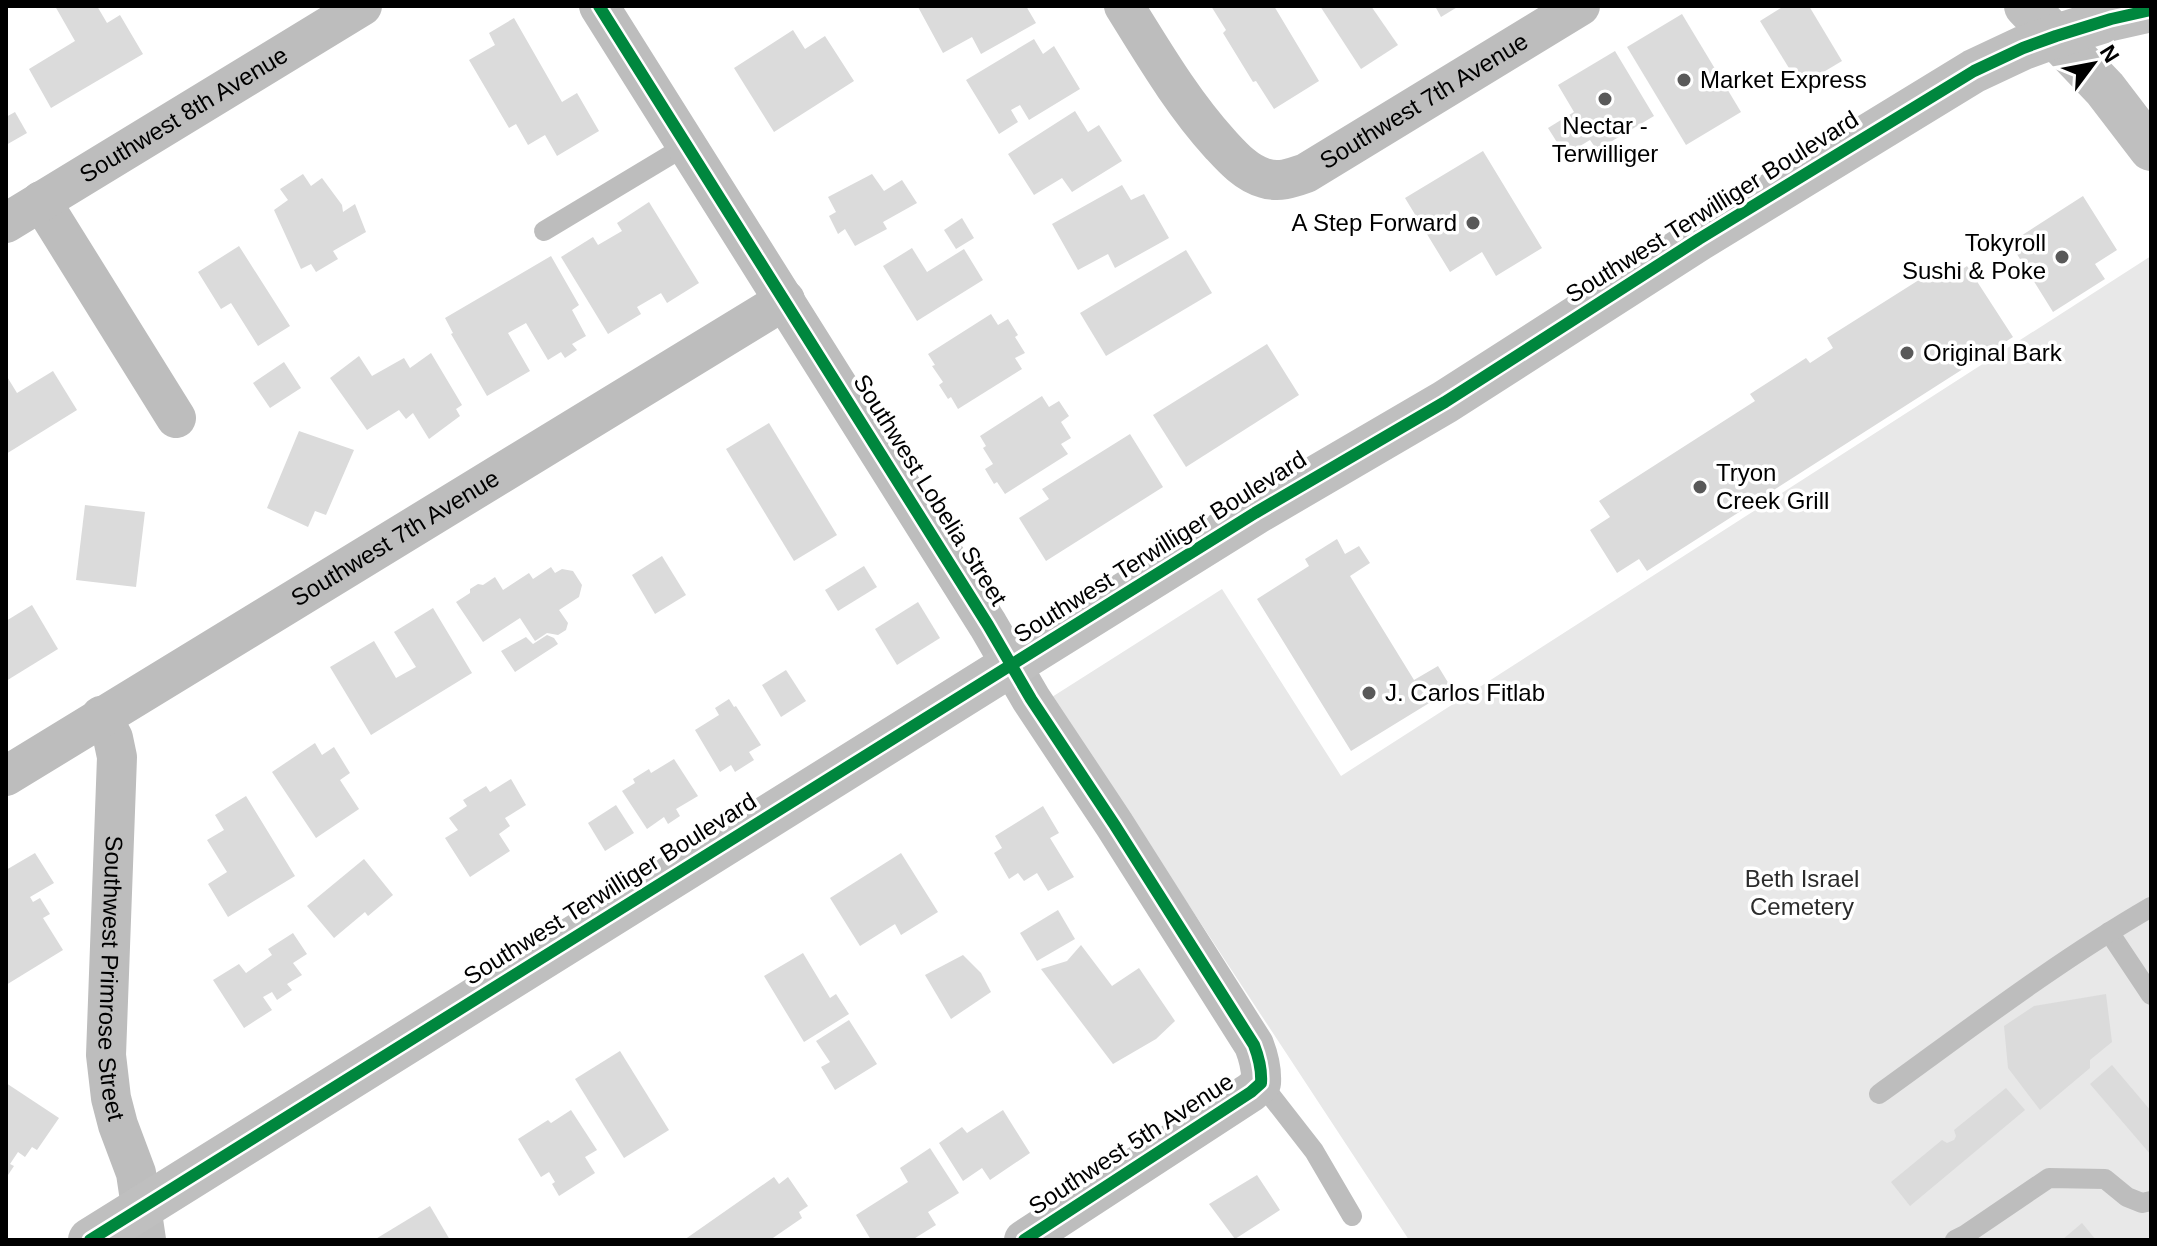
<svg xmlns="http://www.w3.org/2000/svg" width="2157" height="1246" viewBox="0 0 2157 1246" font-family="Arial,sans-serif">
	<style>
		.green { fill: #e8e8e8 }
		.building { fill: #dbdbdb }
		.lines { fill: none; stroke-linecap: round; stroke-linejoin: round }
		.lane { stroke: #bdbdbd; stroke-width: 20 }
		.street { stroke: #bdbdbd; stroke-width: 40 }
		.secondary { stroke: #bfbfbf; stroke-width: 44 }
		.cycleway-casing { stroke: #fff; stroke-width: 17 }
		.cycleway { stroke: #00873e; stroke-width: 12 }
		.poi-dot { fill: #595959; stroke: #fff; stroke-width: 3 }
		.labels { text-anchor: middle; stroke-width: 7; stroke-linejoin: round; paint-order: stroke }
		.poi-label { font-size: 24px; fill: #000; stroke: #fff; text-anchor: start }
		.street-label { font-size: 24px; fill: #000; stroke: #fff }
		.park-label { font-size: 24px; fill: #2c2c2c; stroke: #fff }
	</style>
	<rect width="100%" height="100%" fill="#fff"/>
	<!-- green -->
	<path class="green" d="M2151,256V1240H1409L1052,697L1222,589L1341,776Z"/>
	<!-- building -->
	<g class="building">
		<path d="M55,6H97L107,23L120,15L143,54L51,108L29,69L75,41Z"/>
		<path d="M920,6H1026L1036,23L981,54L972,37L943,53L918,7Z"/>
		<path d="M1211,6H1274L1319,81L1274,109L1256,81L1253,82L1223,33L1226,30Z"/>
		<path d="M1320,6H1371L1398,45L1361,69Z"/>
		<path d="M1435,6H1459L1441,17Z"/>
		<path d="M1784,6H1809L1842,61L1800,86L1760,21Z"/>
		<path d="M1682,14L1741,112L1686,145L1627,47Z"/>
		<path d="M514,18L562,102L577,93L599,131L557,156L545,135L528,145L516,124L509,128L469,60L495,45L489,33Z"/>
		<path d="M793,30L805,49L825,36L854,81L774,132L734,68Z"/>
		<path d="M1034,39L1043,54L1054,46L1080,89L1029,120L1020,105L1011,110L1018,122L999,134L966,80Z"/>
		<path d="M1615,51L1654,116L1597,150L1590,140L1565,155L1548,128L1574,112L1558,85Z"/>
		<path d="M1075,111L1088,132L1099,125L1122,161L1072,192L1062,178L1034,195L1008,154Z"/>
		<path d="M15,112L27,133L6,145V117Z"/>
		<path d="M1483,151L1542,248L1496,276L1482,252L1450,272L1405,198Z"/>
		<path d="M303,174L311,186L322,178L342,205L343,212L355,204L366,232L333,251L338,259L316,272L311,264L301,269L274,210L288,200L280,189Z"/>
		<path d="M872,174L884,191L902,180L917,203L883,222L887,229L855,246L845,229L838,234L829,216L836,212L828,197Z"/>
		<path d="M1122,185L1131,200L1144,194L1169,238L1115,268L1108,254L1078,270L1052,224Z"/>
		<path d="M2083,196L2117,250L2095,264L2105,279L2053,312L2010,243Z"/>
		<path d="M649,202L699,283L667,303L661,293L637,307L641,314L608,334L561,257L593,237L598,245L622,231L617,223Z"/>
		<path d="M962,218L974,238L956,249L944,230Z"/>
		<path d="M239,246L290,326L258,346L231,303L221,309L198,272Z"/>
		<path d="M912,248L927,272L964,249L983,280L917,321L883,266Z"/>
		<path d="M1186,250L1212,293L1106,356L1080,313Z"/>
		<path d="M551,256L579,305L572,310L586,336L572,344L577,350L565,358L561,352L548,360L526,323L508,333L530,371L487,396L451,334L453,333L445,318Z"/>
		<path d="M1941,266L1949,278L1967,266L2013,337L1647,571L1639,559L1617,573L1590,530L1610,517L1599,501L1755,401L1750,394L1806,358L1810,363L1833,348L1827,338Z"/>
		<path d="M991,314L998,325L1008,319L1018,335L1015,337L1025,353L1015,358L1022,369L958,409L951,397L948,399L939,385L943,382L932,366L935,365L928,354Z"/>
		<path d="M1267,344L1299,395L1186,467L1153,415Z"/>
		<path d="M431,353L462,405L456,409L460,416L429,439L413,413L406,419L399,410L367,430L330,378L359,356L372,376L404,358L410,368Z"/>
		<path d="M284,362L301,388L270,408L253,383Z"/>
		<path d="M53,371L77,410L6,454V375L17,393Z"/>
		<path d="M1042,396L1049,407L1059,401L1069,416L1061,422L1071,438L1061,444L1068,454L1005,494L997,482L994,484L985,469L993,464L983,448L986,446L980,436Z"/>
		<path d="M769,423L837,535L794,561L726,449Z"/>
		<path d="M299,431L354,450L326,515L315,511L308,527L267,508Z"/>
		<path d="M1130,434L1163,487L1046,561L1019,518L1049,499L1042,489Z"/>
		<path d="M85,505L145,512L136,587L76,580Z"/>
		<path d="M1337,539L1345,554L1359,546L1370,563L1350,576L1414,680L1438,666L1452,689L1351,751L1257,599L1309,566L1305,559Z"/>
		<path d="M662,556L686,595L655,614L632,575Z"/>
		<path d="M864,566L877,587L838,611L825,590Z"/>
		<path d="M551,567L555,573L562,569L573,571L582,585L579,597L559,610L568,623L566,630L558,635L547,633L535,641L520,618L483,642L456,602L470,593V589L478,584L483,585L495,577L503,590L529,573L533,579Z"/>
		<path d="M918,602L940,638L897,665L875,629Z"/>
		<path d="M32,605L58,649L6,681V621Z"/>
		<path d="M433,608L472,673L371,735L330,667L374,641L396,678L416,667L394,632Z"/>
		<path d="M547,635L554,638L558,644L515,672L501,651L526,637L533,644Z"/>
		<path d="M786,670L806,701L781,717L762,685Z"/>
		<path d="M729,699L734,707L736,706L761,745L749,752L754,760L735,772L731,765L720,772L695,730L719,715L715,708Z"/>
		<path d="M315,743L322,755L334,747L350,773L340,780L359,809L316,838L272,772Z"/>
		<path d="M674,759L698,796L676,809L680,816L668,824L664,817L647,829L622,791L635,783L633,779L649,769L651,773Z"/>
		<path d="M511,779L526,805L505,818L510,826L499,834L510,851L470,877L445,838L458,830L449,818L467,806L463,800L486,786L490,792Z"/>
		<path d="M246,796L295,876L228,917L208,884L227,872L207,840L224,830L215,815Z"/>
		<path d="M616,805L634,833L605,851L588,823Z"/>
		<path d="M1043,806L1059,833L1050,838L1074,877L1048,891L1037,873L1024,881L1018,873L1009,879L994,853L1002,848L995,836Z"/>
		<path d="M35,853L54,883L30,897L33,902L40,898L50,914L43,918L63,950L6,985V870Z"/>
		<path d="M901,853L938,912L901,935L895,924L860,946L830,898Z"/>
		<path d="M364,859L393,895L368,916L365,912L334,938L307,906Z"/>
		<path d="M1058,910L1075,939L1037,961L1020,933Z"/>
		<path d="M293,933L307,954L293,963L302,975L287,984L292,990L277,1000L272,992L263,997L272,1010L244,1028L213,980L239,964L246,973L272,955L268,949Z"/>
		<path d="M1081,945L1112,986L1139,968L1175,1021L1156,1039L1113,1064L1041,969L1067,961Z"/>
		<path d="M803,953L830,998L836,994L849,1014L804,1042L764,976Z"/>
		<path d="M963,955L981,973L991,992L951,1019L925,975Z"/>
		<path d="M2106,994L2112,1042L2090,1060V1068L2040,1110L2008,1068L2004,1026L2034,1006Z"/>
		<path d="M849,1020L877,1064L835,1090L821,1067L830,1062L816,1041Z"/>
		<path d="M620,1051L669,1130L624,1158L575,1079Z"/>
		<path d="M2112,1065L2151,1111V1155L2090,1084Z"/>
		<path d="M6,1083L59,1118L37,1150L32,1147L25,1157L18,1152L10,1164L14,1166L6,1178Z"/>
		<path d="M2006,1088L2025,1110L1910,1206L1891,1182L1942,1140L1947,1143L1954,1140L1956,1136L1954,1130Z"/>
		<path d="M571,1110L597,1150L585,1157L595,1173L559,1196L552,1184L555,1182L549,1172L541,1177L518,1139L548,1120L551,1123Z"/>
		<path d="M1003,1110L1030,1153L990,1180L982,1168L963,1181L939,1143L962,1127L967,1133Z"/>
		<path d="M930,1148L959,1193L928,1212L936,1225L912,1240H871L856,1215L908,1182L900,1168Z"/>
		<path d="M1257,1175L1280,1210L1235,1239L1209,1204Z"/>
		<path d="M774,1177L779,1184L788,1177L808,1206L799,1212L802,1218L770,1240H684Z"/>
		<path d="M430,1206L450,1240H374Z"/>
		<path d="M2082,1223L2096,1240H2062Z"/>
	</g>
	<g class="lines">
		<!-- lane -->
		<g class="lane">
			<path d="M544,231L687,145"/>
			<path d="M2109,932L2151,995"/>
			<path d="M1261,1083L1314,1151L1352,1216"/>
			<path d="M1879,1094C1968,1030 2056,962 2151,907"/>
			<path d="M1955,1240L1965,1235L2049,1178L2105,1179L2127,1197L2142,1203L2151,1201"/>
		</g>
		<!-- street -->
		<g class="street">
			<path d="M599,6L988,625L1031,699L1114,824L1254,1045C1259,1058 1262,1069 1261,1083L1251,1092L1024,1240"/>
			<path id="s1" d="M1124,6C1154,54 1182,102 1220,144C1232,157 1246,173 1264,178C1279,183 1292,178 1306,173L1580,6"/>
			<path d="M41,201L176,418"/>
			<path id="s2" d="M6,223L362,6"/>
			<path id="s3" d="M101,716L113,738L117,757L106,1055L111,1098L118,1125L136,1173L146,1240"/>
			<path id="s4" d="M6,776L785,300"/>
		</g>
		<!-- secondary -->
		<g class="secondary">
			<path d="M2026,6L2105,89L2151,149"/>
			<path d="M90,1240L1011,665L1255,513L1445,402L1699,239L1974,71L2023,48L2056,36L2111,19L2151,10"/>
		</g>
		<!-- cycleway casing -->
		<g class="cycleway-casing">
			<g id="cycleway">
				<path d="M599,6L988,625L1031,699L1114,824L1254,1045C1259,1058 1262,1069 1261,1083L1251,1092L1024,1240"/>
				<path d="M90,1240L1011,665L1255,513L1445,402L1699,239L1974,71L2023,48L2056,36L2111,19L2151,10"/>
			</g>
		</g>
		<!-- cycleway -->
		<use href="#cycleway" class="cycleway"/>
	</g>
	<!-- markers -->
	<g class="poi-dot">
		<circle cx="1684" cy="80" r="8"/>
		<circle cx="1605" cy="99" r="8"/>
		<circle cx="1473" cy="223" r="8"/>
		<circle cx="2062" cy="257" r="8"/>
		<circle cx="1907" cy="353" r="8"/>
		<circle cx="1700" cy="487" r="8"/>
		<circle cx="1369" cy="693" r="8"/>
	</g>
	<g class="labels">
		<!-- poi labels -->
		<g class="poi-label">
			<text x="1700" y="88">Market Express</text>
			<text x="1605" y="134" text-anchor="middle">Nectar -<tspan x="1605" dy="28">Terwilliger</tspan></text>
			<text x="1457" y="231" text-anchor="end">A Step Forward</text>
			<text x="2046" y="251" text-anchor="end">Tokyroll<tspan x="2046" dy="28">Sushi &amp; Poke</tspan></text>
			<text x="1923" y="361">Original Bark</text>
			<text x="1716" y="481">Tryon<tspan x="1716" dy="28">Creek Grill</tspan></text>
			<text x="1385" y="701">J. Carlos Fitlab</text>
		</g>
		<!-- street labels -->
		<g class="street-label">
			<text dy="8" stroke="none"><textPath href="#s1" startOffset="406">Southwest 7th Avenue</textPath></text>
			<text dy="8" stroke="none"><textPath href="#s2" startOffset="208">Southwest 8th Avenue</textPath></text>
			<text transform="translate(1712 207) rotate(-32)" y="8">Southwest Terwilliger Boulevard</text>
			<text transform="translate(930 490) rotate(58)" y="8">Southwest Lobelia Street</text>
			<text dy="8" stroke="none"><textPath href="#s4" startOffset="456">Southwest 7th Avenue</textPath></text>
			<text transform="translate(1160 547) rotate(-32)" y="8">Southwest Terwilliger Boulevard</text>
			<text transform="translate(610 889) rotate(-32)" y="8">Southwest Terwilliger Boulevard</text>
			<text dy="8" stroke="none"><textPath href="#s3" startOffset="266">Southwest Primrose Street</textPath></text>
			<text transform="translate(1131 1144) rotate(-33)" y="8">Southwest 5th Avenue</text>
		</g>
		<!-- park labels -->
		<g class="park-label">
			<text x="1802" y="887">Beth Israel<tspan x="1802" dy="28">Cemetery</tspan></text>
		</g>
	</g>
	<!-- border -->
	<rect width="2157" height="1246" fill="none" stroke="#000000" stroke-width="16"/>
	<!-- north arrow -->
	<g transform="translate(2093 64) rotate(58)" stroke="#ffffff" stroke-width="6" paint-order="stroke">
	<path d="M0-6L14 30L0 20L-14 30Z" fill="#000000"/>
	<text y="-12" font-size="22" font-weight="bold" text-anchor="middle" fill="#000000">N</text>
	</g>
</svg>
